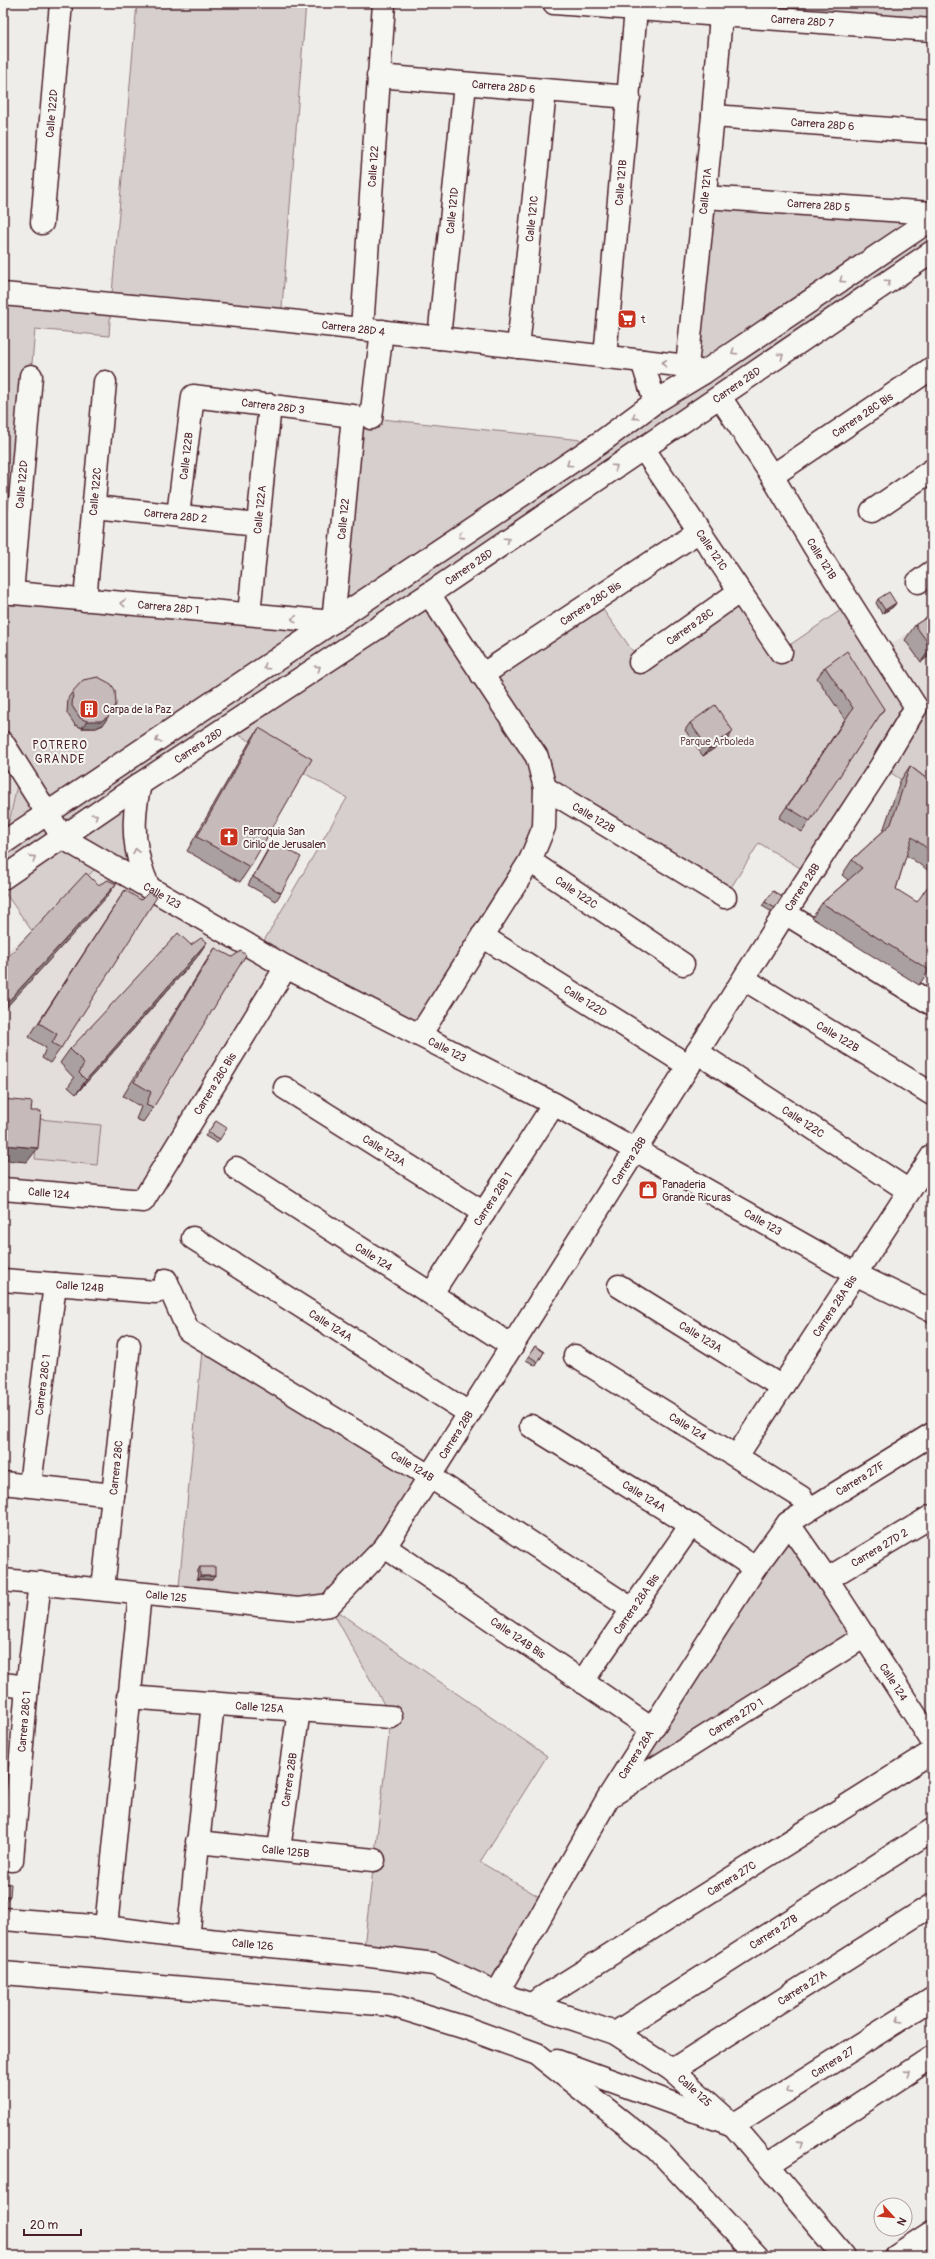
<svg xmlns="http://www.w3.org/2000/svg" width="935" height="2259" viewBox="0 0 935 2259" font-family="Pangolin,sans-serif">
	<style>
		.built { fill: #e3dedc }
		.green { fill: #d7cfce; stroke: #90777c }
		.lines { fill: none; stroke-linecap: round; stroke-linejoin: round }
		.street-casing { stroke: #4a1f2b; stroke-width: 25 }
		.secondary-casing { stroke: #4a1f2b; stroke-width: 25 }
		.street { stroke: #f6f6f2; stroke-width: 22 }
		.secondary { stroke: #f6f6f2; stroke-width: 22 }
		.wall { fill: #aaa0a1; stroke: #4a1f2b }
		.shaded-wall { fill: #8b8283; stroke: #4a1f2b }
		.building { fill: #c6babb; stroke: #4a1f2b }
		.oneway { stroke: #a99598 }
		.labels { text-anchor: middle; stroke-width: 4; stroke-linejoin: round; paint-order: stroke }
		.street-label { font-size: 11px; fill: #4a1f2b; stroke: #f6f6f2 }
		.poi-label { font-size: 11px; fill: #4a1f2b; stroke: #f6f6f2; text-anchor: start }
		.park-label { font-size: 11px; fill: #6d4b54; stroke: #f6f6f2 }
		.neighbourhood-label { font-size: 12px; letter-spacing: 1px; fill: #4a1f2b; stroke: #f6f6f2 }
	</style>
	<rect width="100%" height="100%" fill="#efedea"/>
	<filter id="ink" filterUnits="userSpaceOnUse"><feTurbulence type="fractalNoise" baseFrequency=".025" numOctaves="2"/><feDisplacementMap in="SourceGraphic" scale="8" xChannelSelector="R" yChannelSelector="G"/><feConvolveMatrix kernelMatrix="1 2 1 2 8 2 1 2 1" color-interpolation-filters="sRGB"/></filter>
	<g filter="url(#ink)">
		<!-- built -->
		<g class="built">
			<path d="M932,617V707H916L882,650Z"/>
			<path d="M3,743L17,785L10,818L3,834Z"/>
			<path d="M103,861L286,967L143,1201L3,1189V954L32,931Z"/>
		</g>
		<!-- green -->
		<g class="green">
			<path d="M137,3H306L281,320L111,305L109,336L35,329L12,593L333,622L353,416L601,442L655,402L687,366L705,197L932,213V252L429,594L482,675L596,600L640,661L740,591L781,651L851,603L916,707H932V801L881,766L810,874L759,843L725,897L546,788L544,827L420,1035L258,951L347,798L227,728L140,784L141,868L103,861L32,931L3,890V834L10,818L17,785L3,743V294L111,305Z"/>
			<path d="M554,3H932V30Z"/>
			<path d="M39,1119L101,1125L97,1165L35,1159Z"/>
			<path d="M203,1340L429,1476L329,1605L547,1756L480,1862L548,1902L497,1993L363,1955L391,1717L329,1605L178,1596Z"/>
			<path d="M788,1523L865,1636L608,1798Z"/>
		</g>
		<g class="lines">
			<!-- street casing -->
			<g class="street-casing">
				<g id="street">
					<path id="s1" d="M554,3L932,30"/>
					<path id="s2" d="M378,76L629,97"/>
					<path id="s3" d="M713,116L932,132"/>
					<path id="s4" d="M705,197L932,213"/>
					<path id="s5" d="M42,223L61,3"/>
					<path id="s6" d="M3,294L281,320L687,366L703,373"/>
					<path id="s7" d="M362,329L384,3"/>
					<path id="s8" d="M439,338L465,84"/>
					<path id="s9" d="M518,347L545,91"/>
					<path id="s10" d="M605,357L636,9"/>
					<path d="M642,361L655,402"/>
					<path id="s11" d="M687,366L713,116L721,15"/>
					<path id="s12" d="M720,397L772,476L815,548L916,707"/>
					<path d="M371,418L382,331"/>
					<path id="s13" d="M643,448L781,652"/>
					<path id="s14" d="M772,476L932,368"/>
					<path id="s15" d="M94,507L258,524"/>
					<path d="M872,511L932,470"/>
					<path d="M918,582L932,572"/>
					<path id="s16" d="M3,592L333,622L353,416L193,396L178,515"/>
					<path id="s17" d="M12,593L31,376"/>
					<path id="s18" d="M85,600L105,382"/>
					<path id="s19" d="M249,614L270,405"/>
					<path id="s20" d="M640,662L740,591"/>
					<path id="s21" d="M482,675L699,531"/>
					<path id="s22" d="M545,788L725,897"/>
					<path id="s23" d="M530,861L683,964"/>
					<path d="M785,913L932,1004"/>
					<path id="s24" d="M482,936L689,1066"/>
					<path id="s25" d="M744,979L932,1094"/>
					<path d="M420,1035L530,861L544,827L545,788L537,757L429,594"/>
					<path id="s26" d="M697,1052L909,1191"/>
					<path id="s27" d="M285,1088L484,1213"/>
					<path id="s28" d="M236,1168L512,1346"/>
					<path id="s29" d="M3,1189L143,1201L286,967"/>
					<path id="s30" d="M193,1238L469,1413"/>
					<path id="s31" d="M3,1280L156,1292"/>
					<path id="s32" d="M166,1280L188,1330L429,1476L632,1609"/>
					<path id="s33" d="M619,1286L782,1387"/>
					<path id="s34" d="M432,1293L554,1104"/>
					<path id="s35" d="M575,1356L801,1497"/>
					<path id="s36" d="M531,1426L691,1525L755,1568"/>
					<path id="s37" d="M737,1456L932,1156"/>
					<path d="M3,1483L113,1495"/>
					<path id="s38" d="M30,1485L55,1284"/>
					<path id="s39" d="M788,1523L827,1579L932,1741"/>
					<path id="s40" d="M385,1547L652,1729"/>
					<path id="s41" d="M827,1579L932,1516"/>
					<path id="s42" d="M3,1580L299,1609L329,1605L385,1547L785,913L881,766L916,707"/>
					<path id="s43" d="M103,1589L129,1345"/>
					<path id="s44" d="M582,1682L691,1525"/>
					<path d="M3,1684L27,1687"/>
					<path id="s45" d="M128,1697L391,1717"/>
					<path id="s46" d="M614,1794L865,1636"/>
					<path id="s47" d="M197,1842L374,1860"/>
					<path id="s48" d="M279,1849L299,1710"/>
					<path id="s49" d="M12,1860L27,1687L40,1583"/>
					<path d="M106,1927L140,1594"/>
					<path d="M188,1938L213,1703"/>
					<path d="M3,1973L391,2005L466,2028L537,2054L658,2150L757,2256"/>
					<path id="s50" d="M497,1993L608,1798L755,1568L788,1523L932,1434"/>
					<path id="s51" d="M530,2005L932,1752"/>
					<path id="s52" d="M615,2033L932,1830"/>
					<path d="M557,2061L733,2125"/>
					<path id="s53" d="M672,2070L932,1905"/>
					<path d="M895,2256L932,2232"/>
				</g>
			</g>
			<!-- secondary casing -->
			<g class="secondary-casing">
				<g id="secondary">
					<path id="s54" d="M3,743L63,838L286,967L554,1104L855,1274L932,1311"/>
					<path d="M140,784C131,821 133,853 149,888"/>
					<path d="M3,843L601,442L655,402L703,373L932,219"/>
					<path id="s55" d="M3,878L140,784L429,594L932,252"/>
					<path id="s56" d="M3,1919L106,1927L188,1938L363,1955L434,1964L497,1993L615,2033L672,2070L733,2125L844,2256"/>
					<path id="s57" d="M733,2125L932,1999"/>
					<path d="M767,2165L932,2057"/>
				</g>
			</g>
			<!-- street -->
			<use href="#street" class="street"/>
			<!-- secondary -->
			<use href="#secondary" class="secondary"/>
		</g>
		<!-- wall -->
		<g class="wall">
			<path d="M878,599L896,603L893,607L882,614L876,603Z"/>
			<path d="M932,614V658L930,655L921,662L905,640L915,625Z"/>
			<path d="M825,667L884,709L802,832L779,818L845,719L817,678Z"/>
			<path d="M73,691L103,725L96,728H82L75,725L67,713L68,698Z"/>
			<path d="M690,723L728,739L703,756L685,730Z"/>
			<path d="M259,728L250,867L240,882L187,851L249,743Z"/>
			<path d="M910,766L932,783V873L906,855L896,889L932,966L919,985L812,918L822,903L848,880L842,875L852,860L883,831L900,781Z"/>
			<path d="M273,841L281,893L276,901L248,885L268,849Z"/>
			<path d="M125,890L61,1048L50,1063L42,1058L46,1048L29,1037L115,905Z"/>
			<path d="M773,891L782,897L772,912L762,906Z"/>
			<path d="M215,948L153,1108L143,1122L136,1119L141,1107L123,1096L205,963Z"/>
			<path d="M197,957L76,1094L68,1087L74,1078L60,1063L70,1049Z"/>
			<path d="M216,1121L220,1139L217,1143L205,1136Z"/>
			<path d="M535,1346L544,1352L536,1366L526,1360Z"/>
			<path d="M200,1567L212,1580L197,1579L198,1570Z"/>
		</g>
		<!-- shaded-wall -->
		<g class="shaded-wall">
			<path d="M896,603L893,607L882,614L885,610Z"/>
			<path d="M932,646V652L930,655L921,662Z"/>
			<path d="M108,717L103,725L96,728H82L87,721Z"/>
			<path d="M733,731L728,739L703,756L709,749Z"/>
			<path d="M116,884L105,899L3,1011V1007Z"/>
			<path d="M207,942L197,957L76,1094L86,1080Z"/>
			<path d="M3,1145L38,1148L27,1162L3,1160Z"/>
			<path d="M200,1576H215L212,1580L197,1579Z"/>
			<path d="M3,1896H10L7,1900H3Z"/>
		</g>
		<!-- building -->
		<g class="building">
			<path d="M889,592L896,603L885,610L878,599Z"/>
			<path d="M932,614V646L931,647L915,625Z"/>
			<path d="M847,651L884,709L810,821L787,807L853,708L825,667Z"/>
			<path d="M98,677L111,684L115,690L116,705L108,717L101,721H87L80,718L72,706L73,691L83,680Z"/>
			<path d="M715,705L733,731L709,749L690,723Z"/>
			<path d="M259,728L312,759L250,867L197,837Z"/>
			<path d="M910,766L932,783V852L912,837L896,889L917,902L932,880V966L929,970L822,903L862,868L852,860L891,824Z"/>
			<path d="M273,841L301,857L281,893L253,877Z"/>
			<path d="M86,873L98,885L108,880L116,884L3,1007V962Z"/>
			<path d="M125,890L141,900L149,892L157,897L61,1048L52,1043L57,1034L39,1023Z"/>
			<path d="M773,891L782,897L775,908L765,902Z"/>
			<path d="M178,933L191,945L201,938L207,942L86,1080L79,1073L84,1063L70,1049Z"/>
			<path d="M215,948L232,957L241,951L246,955L153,1108L146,1105L151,1092L134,1082Z"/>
			<path d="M3,1099L32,1102L31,1111H41L38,1148L3,1145Z"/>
			<path d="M216,1121L227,1128L220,1139L208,1132Z"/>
			<path d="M535,1346L544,1352L538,1362L529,1356Z"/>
			<rect x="200" y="1567" width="15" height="9"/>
			<path d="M3,1883L11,1884L10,1896H3Z"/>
		</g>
		<!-- one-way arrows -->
		<defs><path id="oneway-chevron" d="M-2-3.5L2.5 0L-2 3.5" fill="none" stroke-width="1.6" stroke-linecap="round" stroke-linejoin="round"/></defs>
		<g class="oneway">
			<use href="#oneway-chevron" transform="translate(842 280) rotate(146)"/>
			<use href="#oneway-chevron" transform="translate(888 282) rotate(-34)"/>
			<use href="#oneway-chevron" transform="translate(734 352) rotate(146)"/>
			<use href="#oneway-chevron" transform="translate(781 356) rotate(-34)"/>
			<use href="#oneway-chevron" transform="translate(664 363) rotate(-173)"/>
			<use href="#oneway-chevron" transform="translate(635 417) rotate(144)"/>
			<use href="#oneway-chevron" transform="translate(569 464) rotate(146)"/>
			<use href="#oneway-chevron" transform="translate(615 467) rotate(-34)"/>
			<use href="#oneway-chevron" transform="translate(461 536) rotate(146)"/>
			<use href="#oneway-chevron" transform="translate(507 540) rotate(-34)"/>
			<use href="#oneway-chevron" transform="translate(123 603) rotate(-175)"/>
			<use href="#oneway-chevron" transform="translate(294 619) rotate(-175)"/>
			<use href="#oneway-chevron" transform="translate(266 667) rotate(146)"/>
			<use href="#oneway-chevron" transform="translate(318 668) rotate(-34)"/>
			<use href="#oneway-chevron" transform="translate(158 740) rotate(146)"/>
			<use href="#oneway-chevron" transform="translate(95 816) rotate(-35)"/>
			<use href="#oneway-chevron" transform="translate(136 851) rotate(-102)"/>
			<use href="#oneway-chevron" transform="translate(33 858) rotate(-33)"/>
			<use href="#oneway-chevron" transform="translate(899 2020) rotate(148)"/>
			<use href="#oneway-chevron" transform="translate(908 2073) rotate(-33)"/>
			<use href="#oneway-chevron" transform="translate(789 2090) rotate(148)"/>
			<use href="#oneway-chevron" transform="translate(800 2144) rotate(-33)"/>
		</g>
	</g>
	<!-- icons -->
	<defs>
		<g id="supermarket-square" transform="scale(1)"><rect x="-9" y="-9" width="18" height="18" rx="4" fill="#c8321e" stroke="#f6f6f2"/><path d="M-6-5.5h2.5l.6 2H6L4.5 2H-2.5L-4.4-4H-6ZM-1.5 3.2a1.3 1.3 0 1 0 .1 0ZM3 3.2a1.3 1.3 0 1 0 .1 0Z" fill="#fff"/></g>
		<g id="building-square" transform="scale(1)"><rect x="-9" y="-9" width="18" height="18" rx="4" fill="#c8321e" stroke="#f6f6f2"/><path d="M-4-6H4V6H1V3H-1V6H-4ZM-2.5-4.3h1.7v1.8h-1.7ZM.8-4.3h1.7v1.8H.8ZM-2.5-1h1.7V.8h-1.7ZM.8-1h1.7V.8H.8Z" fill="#fff"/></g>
		<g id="church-square" transform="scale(1)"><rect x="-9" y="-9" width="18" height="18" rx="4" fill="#c8321e" stroke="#f6f6f2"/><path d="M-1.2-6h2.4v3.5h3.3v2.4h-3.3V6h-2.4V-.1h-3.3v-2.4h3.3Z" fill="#fff"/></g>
		<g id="shop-square" transform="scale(1)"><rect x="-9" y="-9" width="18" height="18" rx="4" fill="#c8321e" stroke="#f6f6f2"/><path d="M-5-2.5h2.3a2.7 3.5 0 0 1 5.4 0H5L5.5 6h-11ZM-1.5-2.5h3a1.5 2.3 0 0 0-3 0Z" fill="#fff"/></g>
	</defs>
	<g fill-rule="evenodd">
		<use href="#supermarket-square" x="627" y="319"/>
		<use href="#building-square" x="89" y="709"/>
		<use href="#church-square" x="229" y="837"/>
		<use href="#shop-square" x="648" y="1190"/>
	</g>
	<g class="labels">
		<!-- street labels -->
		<g class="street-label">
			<text dy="4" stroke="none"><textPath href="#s1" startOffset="249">Carrera 28D 7</textPath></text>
			<text dy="4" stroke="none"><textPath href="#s2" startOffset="126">Carrera 28D 6</textPath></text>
			<text dy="4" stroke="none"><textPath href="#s5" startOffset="110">Calle 122D</textPath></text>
			<text dy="4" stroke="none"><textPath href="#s3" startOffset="110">Carrera 28D 6</textPath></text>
			<text dy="4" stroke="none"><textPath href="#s7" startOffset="163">Calle 122</textPath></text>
			<text dy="4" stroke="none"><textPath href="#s10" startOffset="175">Calle 121B</textPath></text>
			<text dy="4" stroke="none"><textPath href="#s11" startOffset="176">Calle 121A</textPath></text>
			<text dy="4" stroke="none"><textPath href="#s4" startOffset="114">Carrera 28D 5</textPath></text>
			<text dy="4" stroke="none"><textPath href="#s8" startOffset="128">Calle 121D</textPath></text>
			<text dy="4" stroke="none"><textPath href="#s9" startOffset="129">Calle 121C</textPath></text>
			<text dy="4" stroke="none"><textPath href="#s6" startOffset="352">Carrera 28D 4</textPath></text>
			<text dy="4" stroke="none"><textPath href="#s55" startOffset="884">Carrera 28D</textPath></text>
			<text transform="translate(273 406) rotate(7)" y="4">Carrera 28D 3</text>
			<text dy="4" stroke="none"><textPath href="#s14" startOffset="109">Carrera 28C Bis</textPath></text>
			<text transform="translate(186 456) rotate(-83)" y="4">Calle 122B</text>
			<text dy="4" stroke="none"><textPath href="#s17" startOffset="109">Calle 122D</textPath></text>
			<text dy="4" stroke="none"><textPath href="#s18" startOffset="109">Calle 122C</textPath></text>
			<text dy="4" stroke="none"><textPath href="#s19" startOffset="105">Calle 122A</textPath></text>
			<text dy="4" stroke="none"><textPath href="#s15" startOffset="82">Carrera 28D 2</textPath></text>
			<text dy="4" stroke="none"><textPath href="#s16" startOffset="435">Calle 122</textPath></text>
			<text dy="4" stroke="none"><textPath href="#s13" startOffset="123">Calle 121C</textPath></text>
			<text dy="4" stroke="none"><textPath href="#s12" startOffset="191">Calle 121B</textPath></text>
			<text dy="4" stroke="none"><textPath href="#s55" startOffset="560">Carrera 28D</textPath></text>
			<text dy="4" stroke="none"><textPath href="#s21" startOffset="130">Carrera 28C Bis</textPath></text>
			<text dy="4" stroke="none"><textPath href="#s16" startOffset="166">Carrera 28D 1</textPath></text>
			<text dy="4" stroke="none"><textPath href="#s20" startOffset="61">Carrera 28C</textPath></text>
			<text dy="4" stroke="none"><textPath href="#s55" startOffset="236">Carrera 28D</textPath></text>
			<text dy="4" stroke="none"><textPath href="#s22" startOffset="57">Calle 122B</textPath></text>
			<text dy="4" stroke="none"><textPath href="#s42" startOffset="1189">Carrera 28B</textPath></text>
			<text dy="4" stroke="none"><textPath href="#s23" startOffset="56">Calle 122C</textPath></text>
			<text dy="4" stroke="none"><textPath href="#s54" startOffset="227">Calle 123</textPath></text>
			<text dy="4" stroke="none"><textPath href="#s24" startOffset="122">Calle 122D</textPath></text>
			<text dy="4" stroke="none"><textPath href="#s25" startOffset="110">Calle 122B</textPath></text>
			<text dy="4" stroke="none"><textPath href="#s54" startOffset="551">Calle 123</textPath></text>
			<text dy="4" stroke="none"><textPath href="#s29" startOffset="278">Carrera 28C Bis</textPath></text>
			<text dy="4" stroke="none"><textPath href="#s26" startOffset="127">Calle 122C</textPath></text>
			<text dy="4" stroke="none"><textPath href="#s27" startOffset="117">Calle 123A</textPath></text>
			<text dy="4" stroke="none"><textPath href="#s42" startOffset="865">Carrera 28B</textPath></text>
			<text dy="4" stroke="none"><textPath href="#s29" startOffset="46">Calle 124</textPath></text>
			<text dy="4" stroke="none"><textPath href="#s34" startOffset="112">Carrera 28B 1</textPath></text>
			<text dy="4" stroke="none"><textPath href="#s54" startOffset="911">Calle 123</textPath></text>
			<text dy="4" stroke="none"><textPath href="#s28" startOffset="164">Calle 124</textPath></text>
			<text dy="4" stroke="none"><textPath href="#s31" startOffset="77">Calle 124B</textPath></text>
			<text dy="4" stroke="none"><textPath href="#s37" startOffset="179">Carrera 28A Bis</textPath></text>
			<text dy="4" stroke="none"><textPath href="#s30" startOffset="163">Calle 124A</textPath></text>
			<text dy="4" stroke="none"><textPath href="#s33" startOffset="96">Calle 123A</textPath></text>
			<text dy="4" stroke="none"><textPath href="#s38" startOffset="101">Carrera 28C 1</textPath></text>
			<text dy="4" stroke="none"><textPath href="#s35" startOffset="133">Calle 124</textPath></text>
			<text dy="4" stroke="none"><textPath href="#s42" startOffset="541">Carrera 28B</textPath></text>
			<text dy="4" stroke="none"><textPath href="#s32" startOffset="317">Calle 124B</textPath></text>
			<text dy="4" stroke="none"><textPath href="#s43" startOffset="122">Carrera 28C</textPath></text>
			<text dy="4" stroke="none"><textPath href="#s50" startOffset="638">Carrera 27F</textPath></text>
			<text dy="4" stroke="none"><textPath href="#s36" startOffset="133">Calle 124A</textPath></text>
			<text dy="4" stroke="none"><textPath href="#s41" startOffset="61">Carrera 27D 2</textPath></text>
			<text dy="4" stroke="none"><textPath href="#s42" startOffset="164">Calle 125</textPath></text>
			<text dy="4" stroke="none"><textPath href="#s44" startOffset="95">Carrera 28A Bis</textPath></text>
			<text dy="4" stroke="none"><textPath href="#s40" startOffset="161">Calle 124B Bis</textPath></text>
			<text dy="4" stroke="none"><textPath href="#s39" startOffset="191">Calle 124</textPath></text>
			<text dy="4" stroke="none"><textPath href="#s45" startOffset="132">Calle 125A</textPath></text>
			<text dy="4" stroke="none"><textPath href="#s46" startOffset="144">Carrera 27D 1</textPath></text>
			<text dy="4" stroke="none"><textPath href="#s49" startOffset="139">Carrera 28C 1</textPath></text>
			<text dy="4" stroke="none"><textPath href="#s50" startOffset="276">Carrera 28A</textPath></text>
			<text dy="4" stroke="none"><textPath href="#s48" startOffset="70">Carrera 28B</textPath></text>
			<text dy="4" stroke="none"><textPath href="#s47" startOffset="89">Calle 125B</textPath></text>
			<text dy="4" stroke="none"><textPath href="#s51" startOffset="238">Carrera 27C</textPath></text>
			<text dy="4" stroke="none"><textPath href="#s52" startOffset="188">Carrera 27B</textPath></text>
			<text dy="4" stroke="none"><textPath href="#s56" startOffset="251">Calle 126</textPath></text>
			<text dy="4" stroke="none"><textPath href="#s53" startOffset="154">Carrera 27A</textPath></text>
			<text dy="4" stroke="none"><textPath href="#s57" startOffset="118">Carrera 27</textPath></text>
			<text dy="4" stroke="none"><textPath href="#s56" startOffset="726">Calle 125</textPath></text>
		</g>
		<!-- poi labels -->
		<g class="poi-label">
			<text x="641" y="323">t</text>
			<text x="103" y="713">Carpa de la Paz</text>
			<text x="243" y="835">Parroquia San<tspan x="243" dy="13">Cirilo de Jerusalen</tspan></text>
			<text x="662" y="1188">Panaderia<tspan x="662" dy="13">Grande Ricuras</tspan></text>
		</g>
		<!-- park labels -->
		<g class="park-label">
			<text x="717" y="745">Parque Arboleda</text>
		</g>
		<!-- neighbourhood labels -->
		<g class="neighbourhood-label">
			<text x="60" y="749">POTRERO<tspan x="60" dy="14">GRANDE</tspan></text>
		</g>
	</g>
	<!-- margin -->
	<rect width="935" height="2259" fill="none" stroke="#f6f6f2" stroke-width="16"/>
	<rect x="8" y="8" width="919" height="2243" fill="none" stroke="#4a1f2b" stroke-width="1.5" filter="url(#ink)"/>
	<!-- north arrow -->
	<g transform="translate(893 2217) rotate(117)"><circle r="19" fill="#f6f6f2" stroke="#b1a0a2"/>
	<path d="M0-3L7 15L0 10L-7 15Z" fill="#c8321e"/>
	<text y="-6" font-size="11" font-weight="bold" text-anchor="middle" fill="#4a1f2b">N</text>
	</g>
	<!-- scale -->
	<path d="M24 2229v6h57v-6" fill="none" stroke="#4a1f2b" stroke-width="2"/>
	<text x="30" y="2229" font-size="12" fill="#4a1f2b" stroke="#f6f6f2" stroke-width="3" paint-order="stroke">20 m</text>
</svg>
